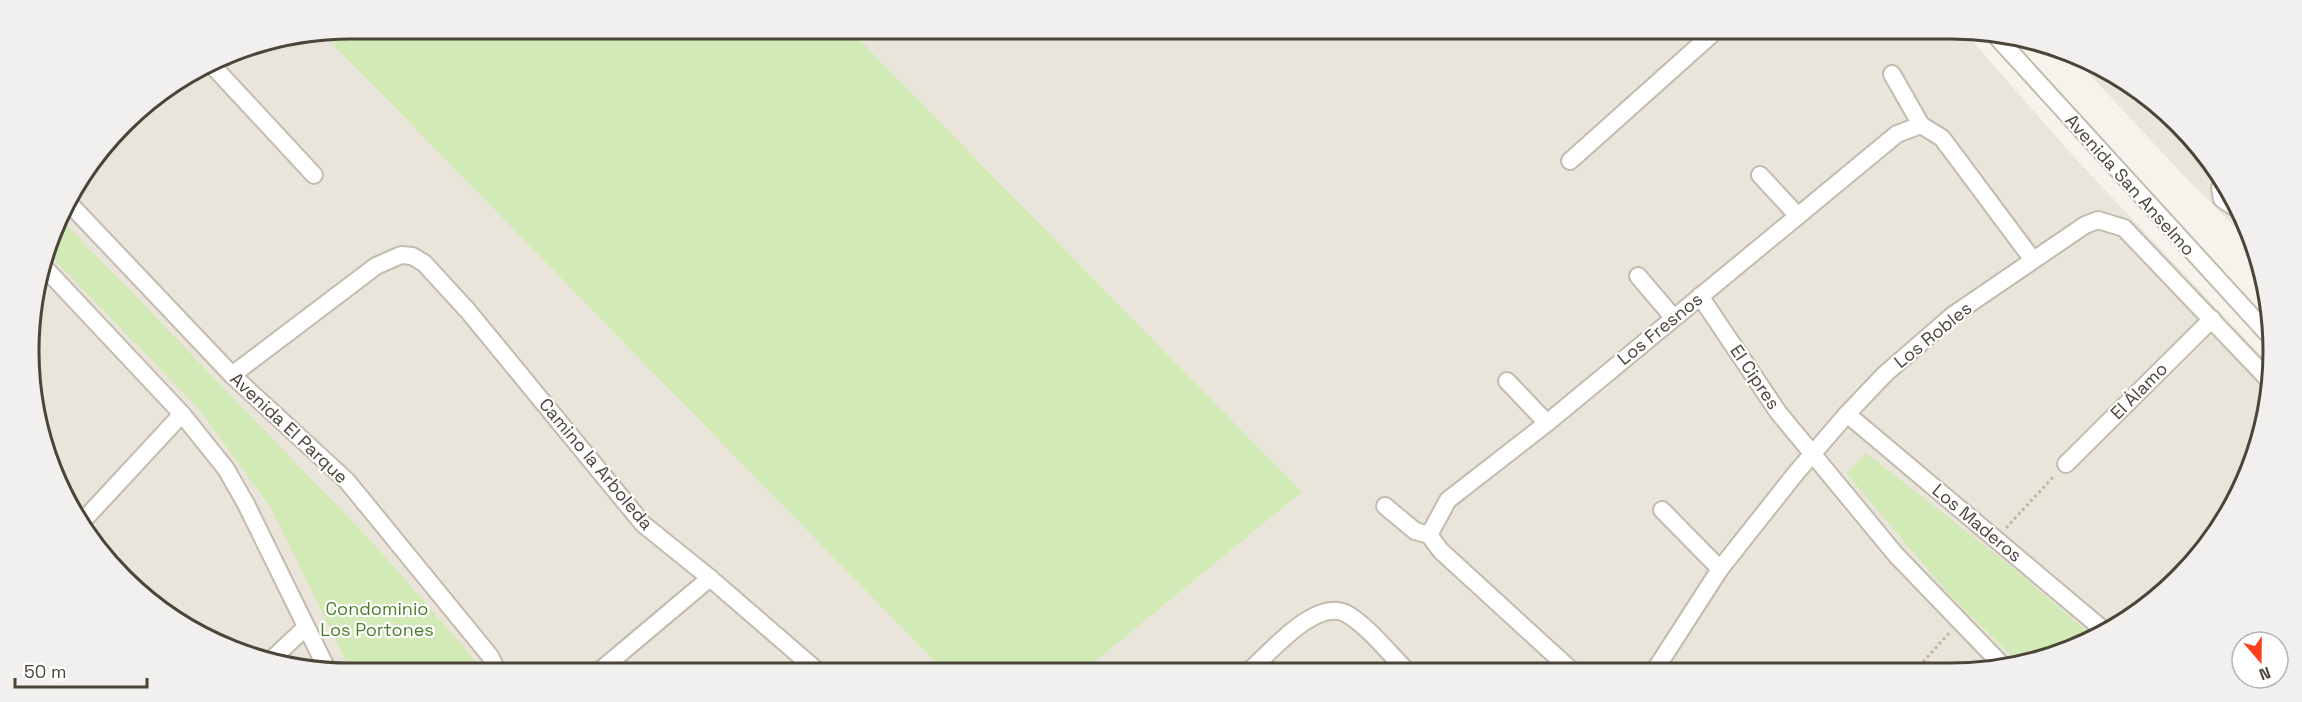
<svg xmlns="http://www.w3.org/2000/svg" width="2302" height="702" viewBox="0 0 2302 702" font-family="'Space Grotesk',sans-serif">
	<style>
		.residential { fill: #eae5da }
		.green { fill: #d2eab5 }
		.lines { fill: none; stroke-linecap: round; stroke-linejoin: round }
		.street-casing { stroke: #c2bbae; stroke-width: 20 }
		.path { stroke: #c4b79f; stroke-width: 3; stroke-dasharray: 3 3; stroke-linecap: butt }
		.street { stroke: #fff; stroke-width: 16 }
		.labels { text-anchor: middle; stroke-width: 4.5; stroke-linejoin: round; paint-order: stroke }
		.street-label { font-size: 18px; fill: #4b4439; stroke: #fff }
		.park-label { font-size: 18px; fill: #4a7f2a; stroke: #fff }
		.rim { fill: none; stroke: #4b4439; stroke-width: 3 }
	</style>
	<rect width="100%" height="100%" fill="#f6f3ec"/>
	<!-- residential -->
	<g class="residential">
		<path d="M850,30L1967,35L2074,157L2267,362V414L2230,512L2164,593L2093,640L1993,671L1086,669L1302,492Z"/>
		<path d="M323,34L942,669L288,667L172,619L83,530L39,434L31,309L62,208L138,109L228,53Z"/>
		<path d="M2077,61L2130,83L2219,172L2246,238L2189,181Z"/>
	</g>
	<!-- green -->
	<g class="green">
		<path d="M351,29L850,30L1302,492L1086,669H942L323,34Z"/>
		<path d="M59,217L372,542L475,660L479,668L349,667L271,508L199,409L48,253Z"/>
		<path d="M1866,453L2003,560L2096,639L2019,663L1948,593L1846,473Z"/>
	</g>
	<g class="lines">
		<!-- street casing -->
		<g class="street-casing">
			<g id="street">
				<path d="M1995,35L2267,333"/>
				<path d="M211,64L314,175"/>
				<path d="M1892,74L1921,125"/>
				<path d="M1570,161L1712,34"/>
				<path d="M1760,175L1798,216"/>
				<path d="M2223,180L2220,188L2222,199L2234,207"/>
				<path d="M67,201L232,375L347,481L490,656L496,668"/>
				<path d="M44,267L182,414L226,469L246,504L326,667"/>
				<path d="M1638,276L1673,317"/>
				<path d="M1700,296L1778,412L1896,555L2004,667"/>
				<path d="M232,375L376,266L401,255L412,256L424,263L468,311L643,524L710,578L814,668"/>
				<path d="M1507,381L1547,423"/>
				<path d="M1847,414L2106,632"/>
				<path d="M2066,464L2212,319"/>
				<path d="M1385,506L1415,531L1429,535"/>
				<path d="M1662,510L1720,569"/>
				<path d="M80,524L182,414"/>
				<path d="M271,660L306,627"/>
				<path d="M603,668L710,578"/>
				<path d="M1251,669C1272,651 1315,599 1345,613C1365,623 1390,654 1406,670"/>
				<path d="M1571,670L1441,551L1429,535L1448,500L1547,423L1897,134L1921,125L1942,138L2033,260"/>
				<path d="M1655,670L1720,569L1796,473L1847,414L1885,374L1953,315L2085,225L2098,220L2124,228L2267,378"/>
			</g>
		</g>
		<!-- path -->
		<g class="path">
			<path d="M2006,528L2054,476"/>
			<path d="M1915,671L1950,632"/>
		</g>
		<!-- street -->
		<use href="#street" class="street"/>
	</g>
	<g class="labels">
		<!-- street labels -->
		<g class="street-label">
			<text transform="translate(2130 185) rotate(48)" y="6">Avenida San Anselmo</text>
			<text transform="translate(1660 329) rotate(-39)" y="6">Los Fresnos</text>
			<text transform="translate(1933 335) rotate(-39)" y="6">Los Robles</text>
			<text transform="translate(1755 377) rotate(56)" y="6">El Cipres</text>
			<text transform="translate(2139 391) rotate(-45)" y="6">El Álamo</text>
			<text transform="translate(289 428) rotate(43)" y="6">Avenida El Parque</text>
			<text transform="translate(596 464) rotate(50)" y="6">Camino la Arboleda</text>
			<text transform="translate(1977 523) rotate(40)" y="6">Los Maderos</text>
		</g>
		<!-- park labels -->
		<g class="park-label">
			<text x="377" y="615">Condominio<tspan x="377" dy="21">Los Portones</tspan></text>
		</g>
	</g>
	<!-- crop -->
	<path d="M0 0H2302V702H0ZM351 39H1951A312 312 0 0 1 2263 351V351A312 312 0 0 1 1951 663H351A312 312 0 0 1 39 351V351A312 312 0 0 1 351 39Z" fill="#f1f0ef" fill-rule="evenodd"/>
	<path class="rim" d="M351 39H1951A312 312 0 0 1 2263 351V351A312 312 0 0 1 1951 663H351A312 312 0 0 1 39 351V351A312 312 0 0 1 351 39Z"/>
	<!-- north arrow -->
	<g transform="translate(2260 660) rotate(160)"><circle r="28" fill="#ffffff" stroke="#b7b4b0" stroke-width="1.5"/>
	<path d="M0-4.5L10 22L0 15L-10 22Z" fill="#fc3f1d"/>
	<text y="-9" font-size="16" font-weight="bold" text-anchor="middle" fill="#4b4439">N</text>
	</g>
	<!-- scale -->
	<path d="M15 678v9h132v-9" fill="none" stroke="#4b4439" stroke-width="3"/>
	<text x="24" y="678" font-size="18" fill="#4b4439" stroke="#ffffff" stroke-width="4.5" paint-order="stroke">50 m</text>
</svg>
